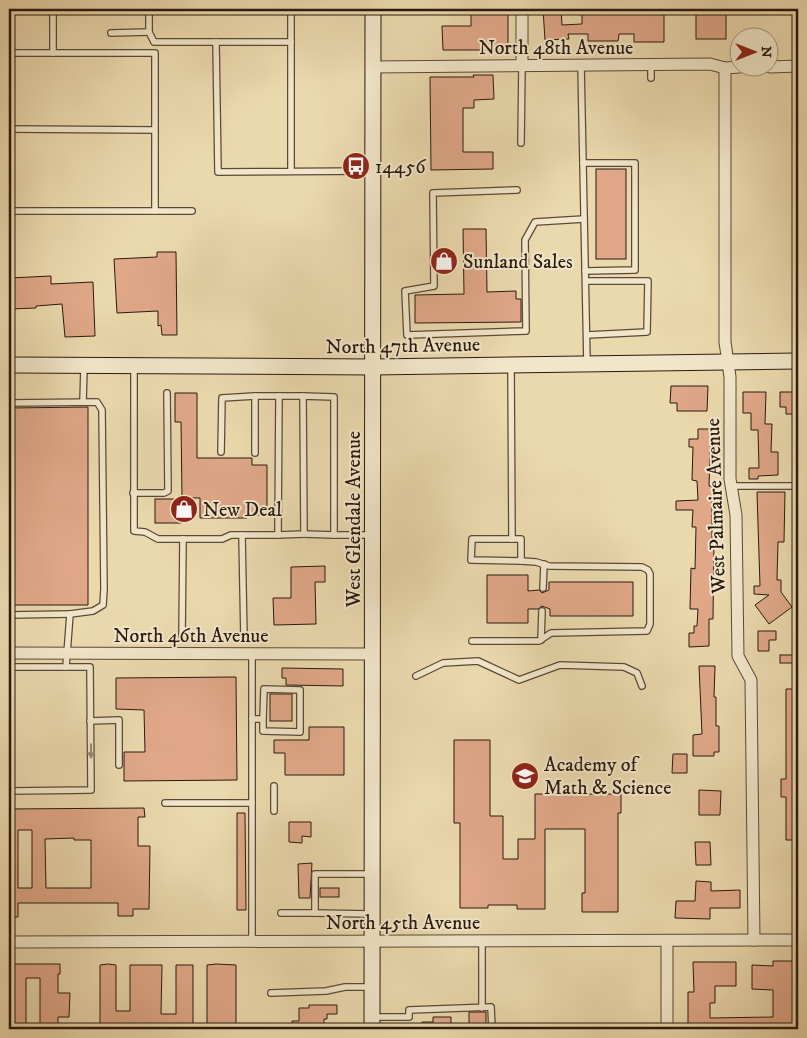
<svg xmlns="http://www.w3.org/2000/svg" width="807" height="1038" viewBox="0 0 807 1038" font-family="'IM FELL DW Pica',serif">
	<style>
		.building { fill: #e0a889; stroke: #2a190f; fill-rule: evenodd }
		.lines { fill: none; stroke-linecap: round; stroke-linejoin: round }
		.lane-casing { stroke: #5a4937; stroke-width: 8 }
		.street-casing { stroke: #5a4937; stroke-width: 13 }
		.secondary-casing { stroke: #2a190f; stroke-width: 17 }
		.lane { stroke: #f2e6ca; stroke-width: 5.5 }
		.street { stroke: #f2e6ca; stroke-width: 11 }
		.secondary { stroke: #f2e6ca; stroke-width: 15 }
		.oneway { fill: #988a76 }
		.labels { text-anchor: middle; stroke-width: 4; stroke-linejoin: round; paint-order: stroke }
		.street-label { font-size: 20px; fill: #2a190f; stroke: #f2e6ca }
		.poi-label { font-size: 20px; fill: #2a190f; stroke: #f2e6ca; text-anchor: start }
	</style>
	<rect width="100%" height="100%" fill="#ebd9ae"/>
	<filter id="stains"><feTurbulence type="fractalNoise" baseFrequency=".004" numOctaves="4"/><feColorMatrix values="0 0 0 0 .2 0 0 0 0 .09 0 0 0 0 .02 0 0 0 .5 -.17"/></filter>
	<radialGradient id="worn" r=".72"><stop offset=".6" stop-color="#630" stop-opacity="0"/><stop offset="1" stop-color="#630" stop-opacity=".3"/></radialGradient>
	<!-- building -->
	<g class="building">
		<path d="M471,9H508V45H503V50H443L442,26H471Z"/>
		<path d="M543,9H561L562,25L582,24V10H664V42H634V34H619L618,41H588V34H568L569,39L545,40Z"/>
		<rect x="696" y="9" width="30" height="30"/>
		<path d="M473,75H493L494,99L474,100V108H463V152H493V169L431,170L430,77H474Z"/>
		<rect x="596" y="169" width="30" height="90"/>
		<path d="M463,229H486L487,292L516,291V299H521V322L415,323V295L464,294Z"/>
		<path d="M157,252H176L177,335H162L161,325L158,326V311L117,313L114,259L157,257Z"/>
		<path d="M51,276V284L93,282L95,336L65,337L62,304L36,306V308L9,309V278Z"/>
		<path d="M671,386H708L707,411H677V403H670Z"/>
		<path d="M743,392H766L765,424H772L771,452H778V475L758,476V479H749V468H759L758,430H751V413H743Z"/>
		<path d="M780,392H798V414H786V407H780Z"/>
		<path d="M175,393H197V458H252V465H267V515H247V518H200V498H182L181,422H175Z"/>
		<path d="M88,407V605H9V408Z"/>
		<path d="M698,429H711L709,486H712V542L714,541L713,619H709V646L689,647V633H694V626H697L698,609H690L691,568L695,569L696,527H692L693,510H676V501L698,500L697,481L692,480L693,447H689V439H698Z"/>
		<path d="M757,492H785L784,542H778L777,580H781V592L792,607L769,624L755,605L769,595L754,594V586H760Z"/>
		<rect x="155" y="499" width="26" height="24"/>
		<path d="M325,566V582H315L316,624L274,625L273,598H291V567Z"/>
		<path d="M487,575H528V591L539,590L542,593L549,590V582H633V616H550V609L542,606L538,609H528V623H487Z"/>
		<path d="M758,631H776V640H769V651H758Z"/>
		<rect x="780" y="655" width="18" height="8"/>
		<path d="M699,666H715L714,697H716V726H719V752H714V756H693V735L702,734Z"/>
		<path d="M282,668L343,669V686L286,685V678H282Z"/>
		<path d="M236,677L237,780L124,781V752H145L144,710L116,709V678Z"/>
		<path d="M786,689H798V840H786V797H781V779H786Z"/>
		<rect x="270" y="694" width="22" height="27"/>
		<path d="M309,727H344V775H285V753H274V740H309Z"/>
		<path d="M454,740H490V816H503V859H518V839H535V794H621V813H618V912H582V893H585V829H545V909H517V905H488V908H460V823H454Z"/>
		<path d="M673,754H687V773H672Z"/>
		<path d="M699,790L721,791L720,815H699Z"/>
		<path d="M144,808L145,817H138V846H150L149,909H133V916H118V903H18V917H9V809ZM18,830H32V888H18ZM74,838V840H91V888H46L45,839Z"/>
		<path d="M237,813H245L246,910H237Z"/>
		<path d="M289,822H311V837L302,836V843L289,842Z"/>
		<path d="M695,842H710L711,865H696Z"/>
		<path d="M312,863L310,898H299L298,864Z"/>
		<path d="M696,881L711,882V891L740,890V908H710V919L675,918L676,901H695Z"/>
		<rect x="320" y="888" width="19" height="9"/>
		<path d="M773,961H793L794,991H798V1029H688V992H694L693,962H736V986H715V1003H710V1018L773,1017V990L752,989V965L773,966Z"/>
		<path d="M9,964H60V974H58V993H70L69,1017H58V1029H40V978H26V1029H9Z"/>
		<path d="M108,964L116,965V1011H130V965H162L161,1014H176V965H193V1029H100V965Z"/>
		<path d="M216,964L236,965V1029H207V965Z"/>
		<path d="M309,1005H337V1014H327V1019H324V1029H292V1021H299V1008H309Z"/>
		<path d="M469,1012H486V1027H480V1029H469Z"/>
		<path d="M433,1017H451V1029H422V1022H433Z"/>
	</g>
	<g class="lines">
		<!-- lane casing -->
		<g class="lane-casing">
			<g id="lane">
				<path d="M53,9V53"/>
				<path d="M149,9V32L154,42H216"/>
				<path d="M291,10V42"/>
				<path d="M111,33L149,32"/>
				<path d="M9,53H155V211"/>
				<path d="M581,65L587,363"/>
				<path d="M651,65V78"/>
				<path d="M9,129L154,130"/>
				<path d="M521,143L522,65"/>
				<path d="M583,163H635V270L585,271"/>
				<path d="M291,171V42H216L218,172L373,171"/>
				<path d="M517,190L433,193L434,286L405,291L407,335L526,331L525,240L535,222L584,219"/>
				<path d="M9,211H192"/>
				<path d="M586,281H648L647,332L587,335"/>
				<path d="M511,366L512,539"/>
				<path d="M134,367V531L145,532L158,539H222L231,535H278"/>
				<path d="M279,396H303"/>
				<path d="M83,402L84,367"/>
				<path d="M9,403L97,402L102,410L104,589L103,605L93,611L70,614L66,667H9"/>
				<path d="M221,452L222,398L255,396"/>
				<path d="M255,453V396H279L278,535L304,534L303,396L334,397V535H370"/>
				<path d="M731,486H798"/>
				<path d="M133,493H164L168,491L167,393"/>
				<path d="M304,534L334,535"/>
				<path d="M242,535L244,639"/>
				<path d="M472,539H521V561L471,560Z"/>
				<path d="M543,588L544,564"/>
				<path d="M9,615L70,614"/>
				<path d="M182,637L183,539"/>
				<path d="M541,640L542,611"/>
				<path d="M472,641H539L551,633L647,631L650,624V574L648,570L642,567L549,566L536,562L521,561"/>
				<path d="M252,654V803"/>
				<path d="M11,667V791L91,790L90,667H66"/>
				<path d="M416,676L443,663L478,661L519,680L560,665L624,667L637,673L642,686"/>
				<path d="M252,719H263L264,689L300,690V732L263,731V719"/>
				<path d="M90,721L119,720V765"/>
				<path d="M274,786V811"/>
				<path d="M165,803H252V941"/>
				<path d="M281,913H315V874H370"/>
				<path d="M315,913L370,914"/>
				<path d="M482,941V1008"/>
				<path d="M271,993L326,991L345,987H370"/>
				<path d="M373,1017H409V1010L491,1007L492,1029"/>
				<path d="M338,1027V1029"/>
				<path d="M286,1028V1029"/>
			</g>
		</g>
		<!-- street casing -->
		<g class="street-casing">
			<g id="street">
				<path d="M522,65V9"/>
				<path d="M373,67L710,64L725,68L740,67"/>
				<path d="M770,67L798,66"/>
				<path d="M725,68V342L730,377V479L736,515L738,656L751,680L754,940"/>
				<path d="M9,653L373,654"/>
				<path d="M9,942L798,940"/>
				<path d="M667,1029V941"/>
			</g>
		</g>
		<!-- secondary casing -->
		<g class="secondary-casing">
			<g id="secondary">
				<path d="M9,365L373,367L798,361"/>
				<path d="M372,1029L373,9"/>
			</g>
		</g>
		<!-- lane -->
		<use href="#lane" class="lane"/>
		<!-- street -->
		<use href="#street" class="street"/>
		<!-- secondary -->
		<use href="#secondary" class="secondary"/>
	</g>
	<!-- one-way arrows -->
	<defs><path id="oneway-solid" d="M-6-.8H1V-3.2L6.5 0L1 3.2V.8H-6Z" transform="scale(1.25)"/></defs>
	<use class="oneway" href="#oneway-solid" transform="translate(91 751) rotate(90)"/>
	<!-- icons -->
	<defs>
		<g id="bus-disc" transform="scale(1.4375)"><circle r="9.5" fill="#8f2418" stroke="#f2e6ca"/><path d="M-5-6H5V4H4V6H2V4H-2V6H-4V4H-5ZM-3.5-4V0h7V-4ZM-3.5 1.2v1.5H-2V1.2ZM2 1.2v1.5H3.5V1.2Z" fill="#fff"/></g>
		<g id="shop-disc" transform="scale(1.4375)"><circle r="9.5" fill="#8f2418" stroke="#f2e6ca"/><path d="M-5-2.5h2.3a2.7 3.5 0 0 1 5.4 0H5L5.5 6h-11ZM-1.5-2.5h3a1.5 2.3 0 0 0-3 0Z" fill="#fff"/></g>
		<g id="school-disc" transform="scale(1.4375)"><circle r="9.5" fill="#8f2418" stroke="#f2e6ca"/><path d="M0-5L7-2L0 1L-7-2ZM-4 1L0 2.5L4 1V4Q0 6-4 4Z" fill="#fff"/></g>
	</defs>
	<g fill-rule="evenodd">
		<use href="#bus-disc" x="356" y="166"/>
		<use href="#shop-disc" x="444" y="261"/>
		<use href="#shop-disc" x="184" y="509"/>
		<use href="#school-disc" x="525" y="776"/>
	</g>
	<g class="labels">
		<!-- street labels -->
		<g class="street-label">
			<text x="556" y="54">North 48th Avenue</text>
			<text transform="translate(403 345) rotate(-1)" y="7">North 47th Avenue</text>
			<text transform="translate(715 506) rotate(-92)" y="7">West Palmaire Avenue</text>
			<text transform="translate(353 519) rotate(-90)" y="7">West Glendale Avenue</text>
			<text x="191" y="642">North 46th Avenue</text>
			<text x="403" y="929">North 45th Avenue</text>
		</g>
		<!-- poi labels -->
		<g class="poi-label">
			<text x="375" y="173">14456</text>
			<text x="463" y="268">Sunland Sales</text>
			<text x="203" y="516">New Deal</text>
			<text x="544" y="771">Academy of<tspan x="544" dy="23">Math &amp; Science</tspan></text>
		</g>
	</g>
	<!-- margin -->
	<rect width="807" height="1038" fill="none" stroke="#ebd9ae" stroke-width="30"/>
	<rect x="10" y="10" width="787" height="1018" fill="none" stroke="#2a190f" stroke-width="2.5"/>
	<rect x="15" y="15" width="777" height="1008" fill="none" stroke="#2a190f"/>
	<!-- north arrow -->
	<g transform="translate(754 52) rotate(90)"><circle r="24" fill="#f2e6ca" stroke="#a2947f"/>
	<path d="M0-4L9 19L0 12L-9 19Z" fill="#8f2418"/>
	<text y="-8" font-size="14" font-weight="bold" text-anchor="middle" fill="#2a190f">N</text>
	</g>
	<rect width="100%" height="100%" filter="url(#stains)"/>
	<rect width="100%" height="100%" fill="url(#worn)"/>
</svg>
